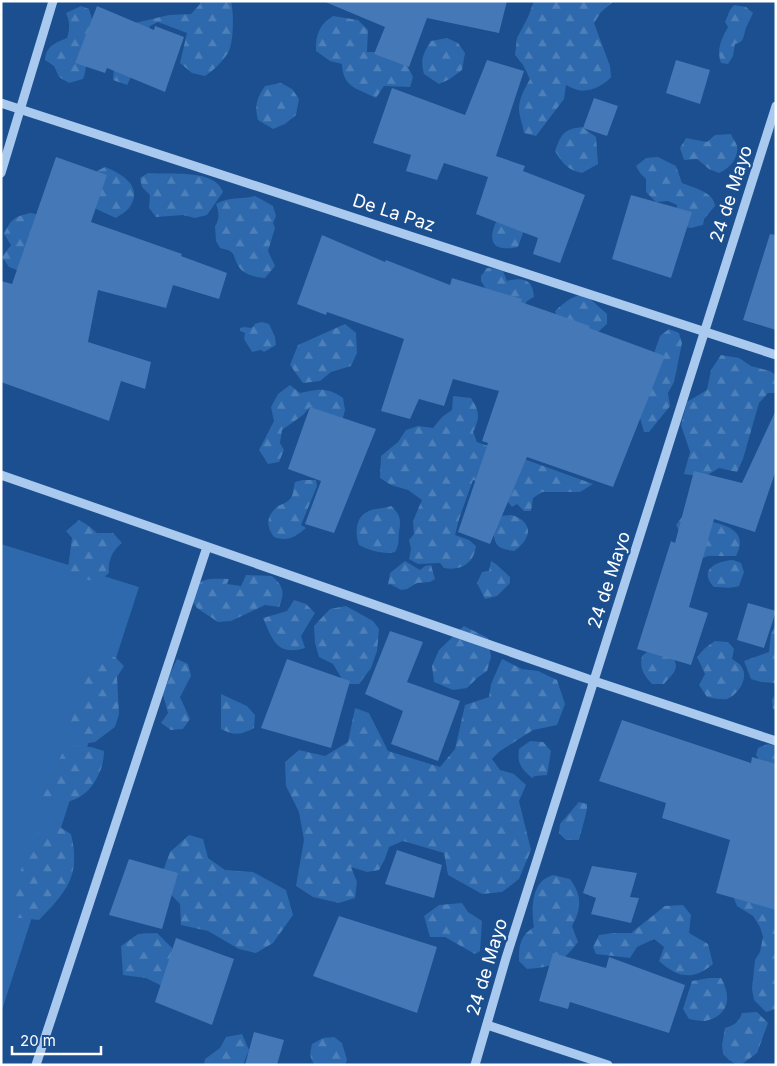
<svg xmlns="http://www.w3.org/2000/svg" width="777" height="1066" viewBox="0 0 777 1066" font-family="Inter,sans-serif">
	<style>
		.grass { fill: #2e69ad }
		.forest { fill: url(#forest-firs) }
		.building { fill: #4478b7 }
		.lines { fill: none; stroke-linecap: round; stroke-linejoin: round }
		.minor { stroke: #a9c9ee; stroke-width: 9 }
		.labels { text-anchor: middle; stroke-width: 4.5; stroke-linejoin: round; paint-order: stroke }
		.street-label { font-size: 18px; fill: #fff; stroke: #1b4f8f }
	</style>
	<defs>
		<pattern id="forest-firs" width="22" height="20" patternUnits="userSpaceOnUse" patternTransform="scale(1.25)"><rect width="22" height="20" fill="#2e69ad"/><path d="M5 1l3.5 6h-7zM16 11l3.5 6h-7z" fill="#4d80b9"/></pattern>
	</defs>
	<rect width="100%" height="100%" fill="#1b4f8f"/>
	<!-- grass -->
	<path class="grass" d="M1,544L139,587L1,1013Z"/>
	<!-- forest -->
	<g class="forest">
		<path d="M200,1H231C234,13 234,43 228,53C222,62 214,70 205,76L192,73L180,63L187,33L158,22L150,26L139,61L127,85L113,80L114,68L135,23L169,15L191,14L200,4Z"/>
		<path d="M534,1H614L601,12L594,23L610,66L611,77C605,85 588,93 578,90C574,89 570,87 566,85L564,99L536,136L524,133C523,126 519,115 519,109C519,98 525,88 530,79L523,65L515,55L517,38L528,17Z"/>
		<path d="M734,5L746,7L753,13C751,18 748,23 746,28C743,36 745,42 735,44L733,56L728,64L721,63C716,49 721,40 728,27L725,22L730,10Z"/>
		<path d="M81,6L89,9L92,19L85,73L83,79L69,83L59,77L54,66L45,60C46,46 55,43 67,38C70,29 70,22 66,13Z"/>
		<path d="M333,16L358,20L368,30L367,52C396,52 400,49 413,77L410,87L384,86L376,98C357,88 343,88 342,64L330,61L316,51C315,35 320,24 333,16Z"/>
		<path d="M447,38L458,43L465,53L462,70L450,79L439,84L424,74C420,60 423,53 431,41Z"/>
		<path d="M281,83L292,89L299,99L296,115L285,124L273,129L258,120C254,105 257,98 265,86Z"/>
		<path d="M582,127L596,137L598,164L582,173C568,170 563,164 555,151C561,134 564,129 582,127Z"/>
		<path d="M731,134C732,138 736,142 737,146C739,158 729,169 719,173L709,169L697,159L684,160L680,148L686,138L707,142L715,135Z"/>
		<path d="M658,157L676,166L682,183C694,188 714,192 715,206L704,219L703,225L690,228L678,223L676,216L677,205L668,201L656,202L646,192V179L640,173L636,166L646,158Z"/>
		<path d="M105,167C121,173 145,187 129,208C126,212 120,215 116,218L94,208L90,194L97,171Z"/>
		<path d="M148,173C168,175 215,168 223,192L207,215L195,218L183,215L156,217L149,208L150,195L142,187L140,178Z"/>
		<path d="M255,196L273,206L276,216L273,223L275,228L268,251L275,266L265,278C256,277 244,275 239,267C231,254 238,252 220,248L216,241L215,226C220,219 219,212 216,204C230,196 240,200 255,196Z"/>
		<path d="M31,213L48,217L17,270L9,267L2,257L11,245L4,234C11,219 15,216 31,213Z"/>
		<path d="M499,216L524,230L518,247C489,253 487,238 499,216Z"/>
		<path d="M487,268H492L503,271L507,281C523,277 533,279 534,297L527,301L521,312L494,303L481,281V276Z"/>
		<path d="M581,295L589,298L607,314V324L598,332L559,327L555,311C563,304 571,296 581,295Z"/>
		<path d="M262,322L269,324L275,337L276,345L264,352L261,350L252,352L244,339L245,333L240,331V328L244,327L251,328L255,325L254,324Z"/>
		<path d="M345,324L356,333L357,353L351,366L331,372L320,381L303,383L290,365L298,345Z"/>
		<path d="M669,329L679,333L682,343L674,382L668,393L670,406L649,432H644L638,411L651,362L660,336Z"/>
		<path d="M721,355L739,358L751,366L770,371L776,375V393H768L759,403L743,459L737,472L719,468L704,477L684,474L690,452L681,425L687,402L707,390L711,370Z"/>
		<path d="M290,385L300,393C319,389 327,387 343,398L345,410L342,421L310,407L303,415L282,430L280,443L284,450L279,462L268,464L259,450L274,421L271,407L278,394Z"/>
		<path d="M453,396L471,398C480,412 480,418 473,432L477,442L593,484L580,492H542L533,498L531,511H524L517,504L512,507L496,487L473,480L459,519L455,535L469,540L476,546C474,564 460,571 444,568L440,563L418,564L409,559L411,549L409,540L414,534L413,521L422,500L408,490L391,485L380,478L381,456L398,442L406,430L418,426L433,428L442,417L452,410Z"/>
		<path d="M303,480H316L317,486L301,525L306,528C295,537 288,542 274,537C265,525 267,515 278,506C282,504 286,503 289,500C294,496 293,488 295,482Z"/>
		<path d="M391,506C401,515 401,520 399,532C398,541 400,543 395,552C385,555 368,550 359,545C355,534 355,518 367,512C373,508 384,509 391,506Z"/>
		<path d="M512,515C535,523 531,539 514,551C494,548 496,545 492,527L498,516Z"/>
		<path d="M682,517C703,521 755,522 736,556H708L695,561L676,525Z"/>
		<path d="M79,520L89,526L97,533H113L122,543C112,551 108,560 109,573L98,582L67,575L72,538L66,531Z"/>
		<path d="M733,560L741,563L744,572L739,586C731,589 722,587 714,587C698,570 716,561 733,560Z"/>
		<path d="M405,561L420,570L425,566L431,565L435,579L430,582L417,583L407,589L401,590L390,584L388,585L390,573Z"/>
		<path d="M491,561L496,564L510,577V583L497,596L485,599L477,583L482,572L489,571Z"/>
		<path d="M246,575L272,576C284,587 285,592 279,607L265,605L231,621L218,622L197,608L190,598C198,576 209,579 229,579L227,584L241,586Z"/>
		<path d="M294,600L306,604L315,613L301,636L305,648C277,656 273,641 263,618L287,611Z"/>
		<path d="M346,606L373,621L379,629L377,651L371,668L359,684H345L333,664L319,657L315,643L314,626L330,609Z"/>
		<path d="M776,625V710L773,709L772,700L775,695L774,683L761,682L751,679L744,661L769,652L771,633Z"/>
		<path d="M464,626L488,638L491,657L487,671L477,678L467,688L453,690L434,682L432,666L439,650Z"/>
		<path d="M715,641L728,642L734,649L732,659C735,661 739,663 741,666C750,677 738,695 727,699C720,700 713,698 707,697L699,685L705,674L697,657L705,648Z"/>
		<path d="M660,647L671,652C680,670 676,670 664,684H652C644,675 639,669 642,656L647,652Z"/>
		<path d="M103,655L115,657L124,666L117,677L119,714L115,727L95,742L82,744C64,728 71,721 79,701L83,705L90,693L82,684L92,660Z"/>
		<path d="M177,659L188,664L191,676L180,697L190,719L183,729L171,730L161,723L168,713L162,691Z"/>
		<path d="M502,659L522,669L538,671L557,680L565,704L557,725L533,730L500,751L492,759L500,770L514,774L526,785L519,801L531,850L519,879L502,892L482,894L448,875L444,853L403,841L389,847L385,859L379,870L367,872L351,867L357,882L355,898L339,903L313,897L296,886L304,840L299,812L286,786L285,762L299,750L325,756L348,742L355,708L369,713L388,751L440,767L455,749L465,705L489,697L491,684Z"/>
		<path d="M221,694L247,706L255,715L254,728C241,735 234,736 221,729Z"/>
		<path d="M530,741L543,742L551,751L547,775L535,776L532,778C521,768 517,764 519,749Z"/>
		<path d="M768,744L776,746V769L763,765L756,755L758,748Z"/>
		<path d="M66,746L91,747L104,751C104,771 91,796 70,801C63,803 50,798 42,797L43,784L59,760Z"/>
		<path d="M579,802L587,804C588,812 581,830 579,840H566L559,833L560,824Z"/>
		<path d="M58,826L71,834C81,876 67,891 39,920L10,917C10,884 26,862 38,832Z"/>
		<path d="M189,835L203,839L208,858L225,870L253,872L286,890L293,915L273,943L256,953L239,949L208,931L181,925L180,904L159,882L170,852Z"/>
		<path d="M553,875L570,879C582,895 582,909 572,926L578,942C562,963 554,967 527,969L519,961C519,945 520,936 534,927C532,913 531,892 542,881C545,878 550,876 553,875Z"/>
		<path d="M732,894L776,902V1009L766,1012L754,1000L752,989L755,960L760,952L763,937L760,927L753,916L737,906Z"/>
		<path d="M462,903L468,912L482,921L480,951L475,954L445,937H430L424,916L439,905Z"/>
		<path d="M683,905L691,915L689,933L708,944L713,964C693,981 678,978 659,961L664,947L654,939L637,947L630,958L596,954L593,947L599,935L615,933H631L665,906Z"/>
		<path d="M157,933L173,949L168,989L146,978L123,975L121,946L138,934Z"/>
		<path d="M709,978H721C732,997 729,1016 705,1021C700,1021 694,1020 689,1019L683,1009L692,981Z"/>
		<path d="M757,1012L768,1023L757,1053L741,1065H737L729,1060L723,1054L722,1045L725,1028C735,1025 739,1022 742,1013Z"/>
		<path d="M242,1034L249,1050L243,1065H204L205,1059L220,1048L226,1037Z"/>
		<path d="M334,1037L342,1043L347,1060L345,1065H315C309,1058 310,1052 312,1044L323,1038Z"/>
	</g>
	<!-- building -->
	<g class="building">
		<path d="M323,1H507L499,33L427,18L409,67L374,54L385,27Z"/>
		<path d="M97,6L154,30L155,26L184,37L165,92L107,68L105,73L75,63Z"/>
		<path d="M487,60L524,71L496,156L525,166L523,171L585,195L560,263L533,254L538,238L476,214L488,177L444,163L437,180L406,171L411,155L373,143L392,88L465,115Z"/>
		<path d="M676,60L710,70L700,104L666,93Z"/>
		<path d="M594,98L618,106L607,136L583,128Z"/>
		<path d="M56,157L107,175L91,222L182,254L181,256L227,273L219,299L173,285L166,308L98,290L88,342L151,362L145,389L121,381L109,421L1,382V281L12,284Z"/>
		<path d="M631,195L692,212L671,278L612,259Z"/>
		<path d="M770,234L776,235V330L743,320Z"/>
		<path d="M322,235L385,262L386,260L450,285L452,278L522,299L521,302L590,326L589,328L665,356L613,487L527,457L490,544L458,532L488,443L482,441L499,391L453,379L444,406L419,399L410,419L381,411L404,339L327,312L326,315L297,304Z"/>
		<path d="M310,407L376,429L334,533L305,524L321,481L288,469Z"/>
		<path d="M776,410V470L755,532L714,519L689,607L708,613L691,665L637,649L671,541L675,543L694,471L742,483Z"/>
		<path d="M748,603L776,611L764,648L737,640Z"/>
		<path d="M390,631L423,642L407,682L460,701L438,761L391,744L403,711L365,694Z"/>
		<path d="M287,659L350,681L331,748L261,728Z"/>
		<path d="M622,720L751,763L752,757L776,764V910L716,893L730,840L662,818L666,803L599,781Z"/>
		<path d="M397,850L442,865L434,898L385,884Z"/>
		<path d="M129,859L178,873L162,929L109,915Z"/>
		<path d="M592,866L637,873L630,897L639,898L631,923L591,914L596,898L583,893Z"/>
		<path d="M339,916L437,947L417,1013L313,976Z"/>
		<path d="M176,938L234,959L212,1025L155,1002Z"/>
		<path d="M553,953L606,968L609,957L685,985L669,1033L570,1002L568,1009L539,1001Z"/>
		<path d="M254,1032L284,1040L277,1065H245Z"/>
	</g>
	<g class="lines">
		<!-- minor -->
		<g class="minor">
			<path d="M1,103L776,355"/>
			<path d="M1,173L53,1"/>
			<path d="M1,475L594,681L776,741"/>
			<path d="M487,1025L608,1065"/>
			<path d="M36,1065L207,547"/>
			<path d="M475,1065L506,958L776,106"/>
		</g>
	</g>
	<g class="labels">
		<!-- street labels -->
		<g class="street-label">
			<text transform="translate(731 194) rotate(-72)" y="6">24 de Mayo</text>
			<text transform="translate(394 213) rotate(18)" y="6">De La Paz</text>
			<text transform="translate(609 580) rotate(-72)" y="6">24 de Mayo</text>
			<text transform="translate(487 967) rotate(-73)" y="6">24 de Mayo</text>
		</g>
	</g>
	<!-- border -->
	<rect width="777" height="1066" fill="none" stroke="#ffffff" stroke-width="5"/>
	<!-- scale -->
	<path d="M12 1046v8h89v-8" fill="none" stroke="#ffffff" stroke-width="2.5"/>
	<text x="20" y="1046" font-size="15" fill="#ffffff" stroke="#1b4f8f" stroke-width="4" paint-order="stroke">20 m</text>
</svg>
